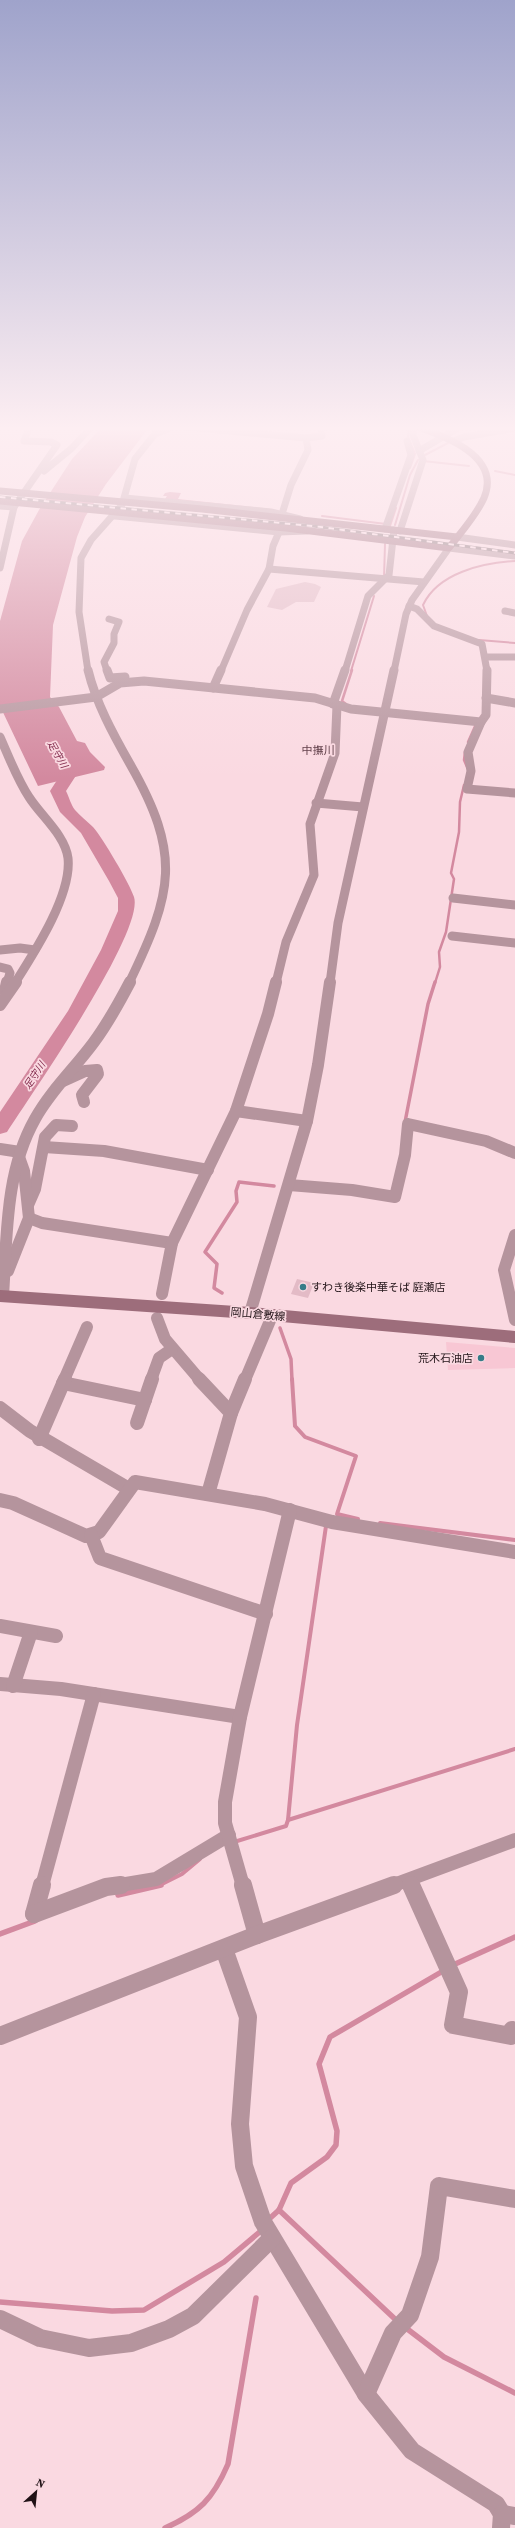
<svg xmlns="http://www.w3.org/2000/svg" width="515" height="2528" viewBox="0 0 515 2528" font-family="'Source Serif 4','Noto Sans JP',serif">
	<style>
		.built { fill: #f8c7d4 }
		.water { fill: #d3899f }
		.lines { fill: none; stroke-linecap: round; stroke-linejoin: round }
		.stream-far4 { stroke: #d3899f; stroke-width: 2 }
		.stream-far3 { stroke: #d3899f; stroke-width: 2.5 }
		.stream-far2 { stroke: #d3899f; stroke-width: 3.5 }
		.stream-far1 { stroke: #d3899f; stroke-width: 4 }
		.stream { stroke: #d3899f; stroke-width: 5.5 }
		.river { fill: #d3899f; fill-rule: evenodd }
		.building { fill: #e3bbc6 }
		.minor-far4 { stroke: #b5949d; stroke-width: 7 }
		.minor-far3 { stroke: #b5949d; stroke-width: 9 }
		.minor-far2 { stroke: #b5949d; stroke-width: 12 }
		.minor-far1 { stroke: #b5949d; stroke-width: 14 }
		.minor { stroke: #b5949d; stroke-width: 18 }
		.tertiary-far2 { stroke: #b5949d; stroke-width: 7 }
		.tertiary-far1 { stroke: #b5949d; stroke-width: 9 }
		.tertiary { stroke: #b5949d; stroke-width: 12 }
		.secondary-far1 { stroke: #9d6d7b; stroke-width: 7 }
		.secondary { stroke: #9d6d7b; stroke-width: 12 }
		.rail-casing { stroke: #816a70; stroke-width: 3 }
		.rail { stroke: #fad9e1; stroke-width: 2; stroke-dasharray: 5.5; stroke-linecap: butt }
		.poi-dot { fill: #367c88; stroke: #fad9e1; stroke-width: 1.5 }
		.labels { text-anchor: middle; stroke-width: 3.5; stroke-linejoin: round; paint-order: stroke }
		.far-water-label { font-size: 10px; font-style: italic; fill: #832c4d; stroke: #fad9e1 }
		.far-quarter-label { font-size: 11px; fill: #62414b; stroke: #fad9e1 }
		.poi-label { font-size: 11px; fill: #201216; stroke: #fad9e1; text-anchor: start }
		.street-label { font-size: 11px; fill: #201216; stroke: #fad9e1 }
	</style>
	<rect width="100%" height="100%" fill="#fad9e1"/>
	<!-- built -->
	<path class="built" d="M446,1342L515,1348V1368L448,1370Z"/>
	<!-- water -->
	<g class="water">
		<path d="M104,425L150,426L106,484L85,517L77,537L53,625L50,697L59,707L77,741L85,743L90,752L105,767L104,770L38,786L0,706V621L22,541L39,510L72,459Z"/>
		<path d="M170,492L181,493L178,499L273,509L165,499L167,496H163L165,493Z"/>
	</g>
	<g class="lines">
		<!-- stream-far4 -->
		<g class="stream-far4">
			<path d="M409,427L408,437L415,454L410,468"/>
			<path d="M425,455L448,443"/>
			<path d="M423,461L469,466"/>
			<path d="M495,471L515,475"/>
			<path d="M322,516L386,524"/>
			<path d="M395,525L410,475L418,460"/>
			<path d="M390,526L396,508"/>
			<path d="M384,578L385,544"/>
			<path d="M427,616L423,605C438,573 482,563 515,561"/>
			<path d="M479,640L515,643"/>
			<path d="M351,671L374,596"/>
		</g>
		<!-- stream-far3 -->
		<g class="stream-far3">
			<path d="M346,704L342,701L352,670"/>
			<path d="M468,742L476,724"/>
			<path d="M465,752L464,760L467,767"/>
			<path d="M435,983L440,967L439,952L446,932L454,879L451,873L459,832L460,802L464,785"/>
		</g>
		<!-- stream-far2 -->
		<g class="stream-far2">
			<path d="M405,1122L428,1004L435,982"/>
			<path d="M222,1293L214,1288L217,1264L205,1252L237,1202L236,1191L239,1182L274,1186"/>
			<path d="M280,1328L291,1359L292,1380"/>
		</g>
		<!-- stream-far1 -->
		<g class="stream-far1">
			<path d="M292,1379L295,1426L305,1437L356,1456L337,1514L358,1519"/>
			<path d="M380,1523L515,1540"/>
			<path d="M288,1820L297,1725L326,1526"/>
			<path d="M234,1842L286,1826L288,1820L515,1749"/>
			<path d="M158,1886L182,1874L200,1859"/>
		</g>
		<!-- stream -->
		<g class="stream">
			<path d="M118,1895L161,1885"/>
			<path d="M0,1934L35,1921"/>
			<path d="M453,1965L515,1937"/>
			<path d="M279,2210L396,2320"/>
			<path d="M268,2220L279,2210L291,2183L327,2157L336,2145L337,2131L319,2064L330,2037L443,1971"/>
			<path d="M0,2302L112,2311L144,2310L224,2262L262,2230"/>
			<path d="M406,2328L444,2357L515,2393"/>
			<path d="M165,2528C199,2513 213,2499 228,2464L256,2298"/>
		</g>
		<!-- river -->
		<path class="river" d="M58,751L63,752L77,774L66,791C69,797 71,805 75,810C80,816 87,821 93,827C102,837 130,884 134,897C145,932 30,1096 7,1132L0,1134V1112L68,1011L101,950L118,911V898L109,881L81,833L60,812L50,791L61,774L51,755Z"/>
	</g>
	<!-- building -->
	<g class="building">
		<path d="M305,582L315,584L321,587L314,602H296L282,610L267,607L276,589Z"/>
		<path d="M297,1279L314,1283L308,1298L291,1294Z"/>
	</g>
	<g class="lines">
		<!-- minor-far4 -->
		<g class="minor-far4">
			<path d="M155,434L176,426L306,438"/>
			<path d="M454,441L464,437L515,428"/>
			<path d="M419,451L463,425"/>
			<path d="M44,471L72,448L93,425"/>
			<path d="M125,498L271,512L300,519"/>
			<path d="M0,506L14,507"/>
			<path d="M282,514L291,485L308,450L306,438L322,436L320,425"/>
			<path d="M115,516L279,532L307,531"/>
			<path d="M385,529L411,455L407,441"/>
			<path d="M400,531L423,460L413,435L414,425"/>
			<path d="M0,568L14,507L57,445L51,442L24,441L30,425"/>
			<path d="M269,569L273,546L279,532"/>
			<path d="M409,606L417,609L434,626L482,644L487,671"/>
			<path d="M505,611L515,613"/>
			<path d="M487,657H515"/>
			<path d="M88,671L79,612L81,558L91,540L122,505L135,459L162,425"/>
			<path d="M107,671L104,662L114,643V634L119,622L109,619"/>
			<path d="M221,671L247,610L269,569L424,582"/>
			<path d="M345,671L368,596L389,575L394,530"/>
		</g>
		<!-- minor-far3 -->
		<g class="minor-far3">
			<path d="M88,670C96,703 113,734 130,764C182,855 173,892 129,983"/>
			<path d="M107,670L110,678L125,677"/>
			<path d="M213,688L221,670"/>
			<path d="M486,698L515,703"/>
			<path d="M333,704L345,670"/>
			<path d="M0,709L96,697L120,683L144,681L315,698L351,709L481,722L486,715L487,670"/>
			<path d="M481,722L468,752L471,771L467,789L515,793"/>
			<path d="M0,737C9,757 17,779 29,797C41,816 65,835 68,858C72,895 34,953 15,983"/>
			<path d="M316,803L363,807"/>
			<path d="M453,898L515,905"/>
			<path d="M452,936L515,943"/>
			<path d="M0,950L20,948L35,950"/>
			<path d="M0,967L8,969L10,973L7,983"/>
			<path d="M276,983L286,942L314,875L310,824L335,753L337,705"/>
		</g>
		<!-- minor-far2 -->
		<g class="minor-far2">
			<path d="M5,991L7,982"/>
			<path d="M0,1005L16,982"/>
			<path d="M63,1081L85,1071L97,1070L98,1074L82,1095L84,1102"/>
			<path d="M236,1111L307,1121"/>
			<path d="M44,1147L104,1151L208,1170"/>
			<path d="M0,1149L20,1152"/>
			<path d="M289,1185L352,1190L395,1197L405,1155L408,1124L486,1141L515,1153"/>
			<path d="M28,1205L35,1189L45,1137L56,1125L72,1126"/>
			<path d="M29,1218L42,1223L172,1243"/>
			<path d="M515,1235L504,1270L515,1320"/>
			<path d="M8,1271L29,1218L24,1171L19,1157"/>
			<path d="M162,1294L172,1243L236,1111L268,1014L276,982"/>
			<path d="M3,1296C7,1237 5,1172 35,1119C51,1090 75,1068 94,1042C108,1023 119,1003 130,982"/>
			<path d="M157,1318L165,1339L200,1380"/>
			<path d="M64,1380L87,1327"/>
			<path d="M151,1380L159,1358L172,1349"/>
			<path d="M245,1380L272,1316"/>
		</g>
		<!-- minor-far1 -->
		<g class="minor-far1">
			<path d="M199,1379L231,1413L208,1494"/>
			<path d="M63,1383L145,1400"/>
			<path d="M0,1408L30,1431L129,1489"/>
			<path d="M231,1413L245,1379"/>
			<path d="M137,1423L152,1379"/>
			<path d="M39,1439L65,1379"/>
			<path d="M0,1500L13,1503L86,1536L99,1532L135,1482L265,1504L332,1522L515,1552"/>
			<path d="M91,1535L100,1558L266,1614"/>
			<path d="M0,1626L56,1636"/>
			<path d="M0,1684L61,1689L240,1717"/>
			<path d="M13,1686L31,1632"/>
			<path d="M409,1881L411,1886"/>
			<path d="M42,1886L94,1694"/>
			<path d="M114,1886L156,1879L229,1835"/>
			<path d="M243,1886L225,1823V1802L240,1717L290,1510"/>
			<path d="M391,1886L515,1840"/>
		</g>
		<!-- minor -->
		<g class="minor">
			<path d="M243,1885L257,1935"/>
			<path d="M411,1885L459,1992L453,2025L511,2036L512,2030L515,2031"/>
			<path d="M34,1914L42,1885"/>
			<path d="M34,1914L106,1887L121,1885"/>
			<path d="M224,1949L248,2017L240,2124L244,2166L263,2222L366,2394L412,2451L496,2504L502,2514L501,2528"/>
			<path d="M0,2036L257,1935L394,1885"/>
			<path d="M0,2319L40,2338L89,2348L131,2343L169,2329L193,2316L272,2238"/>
			<path d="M366,2394L393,2333L410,2315L430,2257L439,2186L515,2199"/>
			<path d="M502,2514L515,2516"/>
		</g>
		<!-- tertiary-far2 -->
		<g class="tertiary-far2">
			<path d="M457,537L515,545"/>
			<path d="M394,671L406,614L412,600L449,548L515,556"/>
		</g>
		<!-- tertiary-far1 -->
		<path class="tertiary-far1" d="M330,983L338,923L394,670"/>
		<!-- tertiary -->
		<path class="tertiary" d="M250,1313L307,1121L318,1065L330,982"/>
		<!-- secondary-far1 -->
		<g class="secondary-far1">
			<path d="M0,491L202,509L457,537"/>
			<path d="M0,501L286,528L449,548C461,532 476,516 484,498C502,455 442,435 412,425"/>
		</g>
		<!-- secondary -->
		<path class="secondary" d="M0,1296L250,1313L515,1337"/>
		<!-- rail casing -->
		<g class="rail-casing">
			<path id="rail" d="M0,497L313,526L515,553"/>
		</g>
		<!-- rail -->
		<use href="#rail" class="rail"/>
	</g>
	<!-- sky -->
	<linearGradient id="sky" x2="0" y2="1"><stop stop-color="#9fa3cb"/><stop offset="0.55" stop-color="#fdeef2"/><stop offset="1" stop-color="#fdeef2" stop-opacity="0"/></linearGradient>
	<rect width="515" height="779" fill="url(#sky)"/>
	<!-- markers -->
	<g class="poi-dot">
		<circle cx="303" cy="1287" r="4"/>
		<circle cx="481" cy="1358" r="4"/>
	</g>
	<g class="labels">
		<!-- far-water labels -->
		<g class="far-water-label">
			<text transform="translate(58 754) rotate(60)" y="4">足守川</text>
			<text transform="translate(34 1075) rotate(-56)" y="4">足守川</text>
		</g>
		<!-- far-quarter labels -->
		<g class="far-quarter-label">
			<text x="318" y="754">中撫川</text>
		</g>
		<!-- poi labels -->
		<g class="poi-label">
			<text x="311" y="1291">すわき後楽中華そば 庭瀬店</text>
			<text x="473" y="1362" text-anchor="end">荒木石油店</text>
		</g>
		<!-- street labels -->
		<g class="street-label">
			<text transform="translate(258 1314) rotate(5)" y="4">岡山倉敷線</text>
		</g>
	</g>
	<!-- north arrow -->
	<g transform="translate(36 2492) rotate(27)" stroke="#fad9e1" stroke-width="3" paint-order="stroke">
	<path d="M0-3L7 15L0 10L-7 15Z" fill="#201216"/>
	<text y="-6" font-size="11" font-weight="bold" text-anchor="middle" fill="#201216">N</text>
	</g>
</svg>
